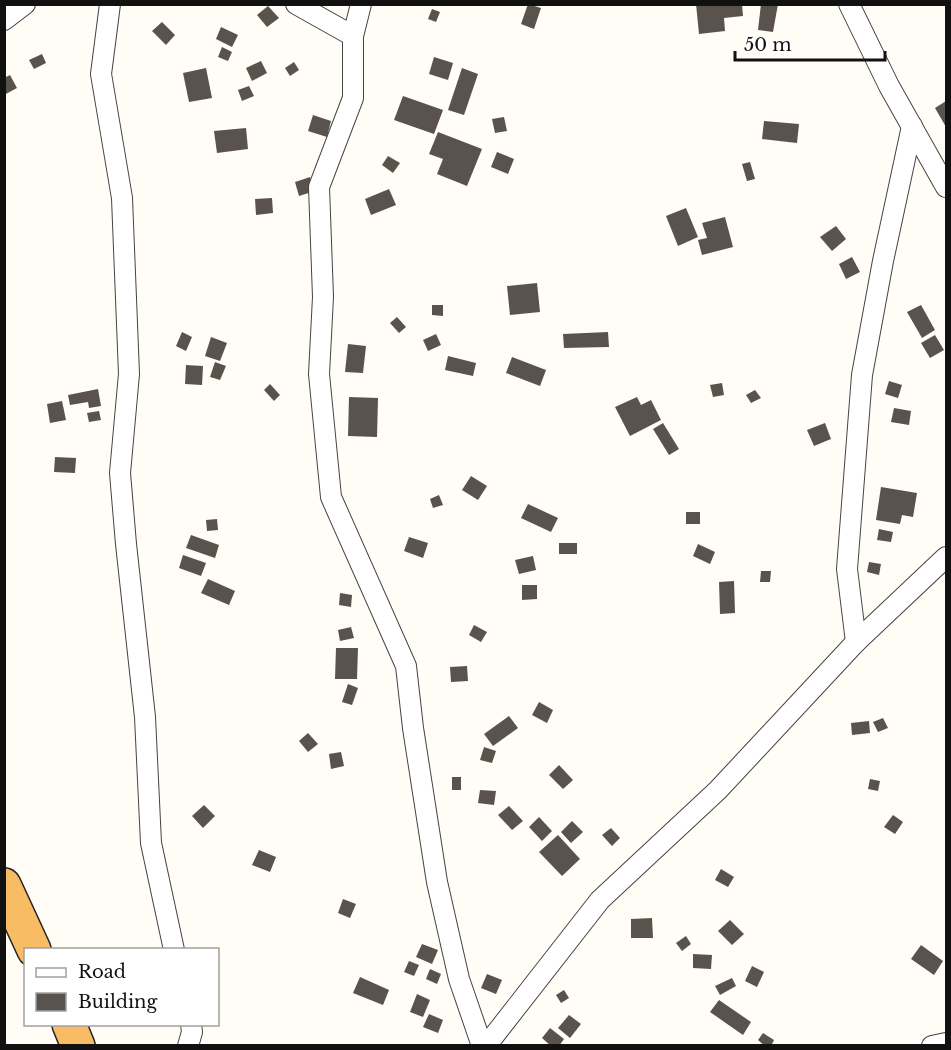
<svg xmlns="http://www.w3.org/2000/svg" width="951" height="1050" viewBox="0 0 951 1050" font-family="'Libre Baskerville',serif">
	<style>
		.building { fill: #5a524d }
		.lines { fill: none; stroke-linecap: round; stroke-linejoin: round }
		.minor-casing { stroke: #444; stroke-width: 22 }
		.trunk-casing { stroke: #222; stroke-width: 36 }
		.minor { stroke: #fff; stroke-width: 20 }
		.trunk { stroke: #f7bc64; stroke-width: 33 }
	</style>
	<rect width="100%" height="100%" fill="#fffdf5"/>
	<!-- building -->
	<g class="building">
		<path d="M528,4L541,8L534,29L521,24Z"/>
		<path d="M696,4H742L743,16L724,18L725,31L699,34Z"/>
		<path d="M761,4H778L773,32L758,30Z"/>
		<path d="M268,6L279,18L267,27L257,15Z"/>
		<path d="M432,9L440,12L436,22L428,19Z"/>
		<path d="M162,22L175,35L166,45L152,31Z"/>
		<path d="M221,27L238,35L232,47L216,39Z"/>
		<path d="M222,47L232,52L228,61L218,57Z"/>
		<path d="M42,54L46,63L34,69L29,60Z"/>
		<path d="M434,57L453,63L448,80L429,74Z"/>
		<path d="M261,61L267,73L252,81L246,68Z"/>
		<path d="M294,62L299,70L290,76L285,68Z"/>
		<path d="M206,68L212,98L189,102L183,73Z"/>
		<path d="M462,68L478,74L464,115L448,110Z"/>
		<path d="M10,75L17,88L4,95V78Z"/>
		<path d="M249,86L254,96L242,101L238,90Z"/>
		<path d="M403,96L443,110L434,134L394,120Z"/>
		<path d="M946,101V127L935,108Z"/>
		<path d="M313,115L331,121L327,137L308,131Z"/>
		<path d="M504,117L507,131L495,133L492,119Z"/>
		<path d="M764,121L799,124L797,143L762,139Z"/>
		<path d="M246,128L248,149L217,153L214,131Z"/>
		<path d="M438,132L482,149L467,186L437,174L443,159L429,154Z"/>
		<path d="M497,152L514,159L508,174L491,167Z"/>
		<path d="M388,156L400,163L393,173L382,165Z"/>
		<path d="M750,162L755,179L747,181L742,164Z"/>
		<path d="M310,177L315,191L299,196L295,182Z"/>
		<path d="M389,189L396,205L371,215L365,199Z"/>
		<path d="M272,198L273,213L256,215L255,199Z"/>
		<path d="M686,208L698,237L678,246L666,216Z"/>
		<path d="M725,217L733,247L702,255L698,240L707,238L702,223Z"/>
		<path d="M836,226L846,239L832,251L820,237Z"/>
		<path d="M852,257L860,272L846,279L839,264Z"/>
		<path d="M537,283L540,312L510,315L507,286Z"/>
		<path d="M432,305H443V316L432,315Z"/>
		<path d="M921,305L935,330L922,338L907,312Z"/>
		<path d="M397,317L406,327L399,333L390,323Z"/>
		<path d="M182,332L192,337L186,351L176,346Z"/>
		<path d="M608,332L609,347L564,348L563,334Z"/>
		<path d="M436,334L441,345L428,351L423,340Z"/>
		<path d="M935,335L944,350L930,358L921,343Z"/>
		<path d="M211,337L227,343L220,361L205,356Z"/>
		<path d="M348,344L366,346L363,373L345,372Z"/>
		<path d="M448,356L476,363L473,376L445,370Z"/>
		<path d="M512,357L546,370L540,386L506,373Z"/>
		<path d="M215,362L226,366L220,380L210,377Z"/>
		<path d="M186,365L203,366L202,385L185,384Z"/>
		<path d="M889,381L902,385L898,398L885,394Z"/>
		<path d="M722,383L724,395L713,397L710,385Z"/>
		<path d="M270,384L280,395L274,401L264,390Z"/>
		<path d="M98,389L101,406L89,408L88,402L70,405L68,395Z"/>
		<path d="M755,390L761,398L751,403L746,395Z"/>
		<path d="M349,397L378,398L377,437L348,436Z"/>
		<path d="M637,397L641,405L651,400L661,420L630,436L615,407Z"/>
		<path d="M62,401L66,420L50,423L47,404Z"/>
		<path d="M894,408L911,411L909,425L891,422Z"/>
		<path d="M99,411L101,420L89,422L87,413Z"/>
		<path d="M663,423L679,449L669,455L653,429Z"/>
		<path d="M825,423L831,439L814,446L807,430Z"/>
		<path d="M55,457L76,458L75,473L54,472Z"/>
		<path d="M471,476L487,486L478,500L462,490Z"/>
		<path d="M881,487L917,493L913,517L902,515L900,524L876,520Z"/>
		<path d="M439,495L443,505L433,508L430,499Z"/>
		<path d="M528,504L558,518L551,532L521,518Z"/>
		<rect x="686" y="512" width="14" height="12"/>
		<path d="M217,519L218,530L207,531L206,520Z"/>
		<path d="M879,529L893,532L891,542L877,540Z"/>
		<path d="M191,535L219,545L215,558L186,548Z"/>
		<path d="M409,537L428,543L423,558L404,551Z"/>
		<rect x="559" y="543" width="18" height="11"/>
		<path d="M698,544L715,552L710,564L693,556Z"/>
		<path d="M183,555L206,563L201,576L179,568Z"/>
		<path d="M533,556L536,570L519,574L515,560Z"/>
		<path d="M869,562L881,564L879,575L867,572Z"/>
		<path d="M761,571H771L770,582H760Z"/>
		<path d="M208,579L235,591L229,605L201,593Z"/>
		<path d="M734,581L735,613L720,614L719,582Z"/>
		<path d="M522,585H537V599L522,600Z"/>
		<path d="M340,593L352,595L351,607L339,605Z"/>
		<path d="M474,625L487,632L481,642L469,635Z"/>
		<path d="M351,627L354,638L340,641L338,630Z"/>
		<path d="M336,648H358L357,679H335Z"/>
		<path d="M467,666L468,681L451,682L450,667Z"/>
		<path d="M348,684L358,688L352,705L342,702Z"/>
		<path d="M539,702L553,710L547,723L532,715Z"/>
		<path d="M509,716L518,728L493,746L484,734Z"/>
		<path d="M883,718L888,728L878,732L873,722Z"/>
		<path d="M869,721L870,733L852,735L851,723Z"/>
		<path d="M308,733L318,744L308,752L299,741Z"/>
		<path d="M484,747L496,751L492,763L480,760Z"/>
		<path d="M341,752L344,766L331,769L329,754Z"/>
		<path d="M559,765L573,780L563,789L549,775Z"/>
		<rect x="452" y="777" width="9" height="13"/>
		<path d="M870,779L880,781L878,791L868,789Z"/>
		<path d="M480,790L496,791L494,805L478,803Z"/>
		<path d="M204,805L215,816L203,828L192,816Z"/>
		<path d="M509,806L523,821L512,830L498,815Z"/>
		<path d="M893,815L903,822L895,834L884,827Z"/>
		<path d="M539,817L552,831L542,841L529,827Z"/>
		<path d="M572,821L583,832L571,843L561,832Z"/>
		<path d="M611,828L620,838L612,846L602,835Z"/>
		<path d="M558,835L580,859L562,876L539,852Z"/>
		<path d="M259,850L276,857L270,872L252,865Z"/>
		<path d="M721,869L734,877L728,887L715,880Z"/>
		<path d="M343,899L356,904L350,918L338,913Z"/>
		<path d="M652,918L653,938H631V919Z"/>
		<path d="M730,920L744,934L732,945L718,931Z"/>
		<path d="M686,936L691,944L682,951L676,943Z"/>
		<path d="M422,944L438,950L432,964L416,957Z"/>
		<path d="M921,945L943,961L934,975L911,959Z"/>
		<path d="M693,954L712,955L711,969L693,968Z"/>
		<path d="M409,961L419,965L414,976L404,972Z"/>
		<path d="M752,966L764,972L757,987L745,981Z"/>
		<path d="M430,969L441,974L437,984L426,979Z"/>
		<path d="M487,974L502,980L496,994L481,988Z"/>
		<path d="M360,977L389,990L383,1005L353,993Z"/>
		<path d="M732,978L736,986L720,995L715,986Z"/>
		<path d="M564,990L569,998L561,1003L556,995Z"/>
		<path d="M417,994L430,1000L423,1017L410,1012Z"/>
		<path d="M719,1000L751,1022L743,1035L710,1012Z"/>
		<path d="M429,1014L443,1020L438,1033L423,1027Z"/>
		<path d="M569,1015L581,1024L570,1038L558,1028Z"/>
		<path d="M550,1028L564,1039L559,1046H551L542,1038Z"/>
		<path d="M763,1033L774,1040L771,1046H765L758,1040Z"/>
	</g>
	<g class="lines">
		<!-- minor casing -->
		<g class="minor-casing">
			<g id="minor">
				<path d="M110,4L101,74L122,198L129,374L120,473L126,544L145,717L151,843L174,950"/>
				<path d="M296,4L353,36"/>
				<path d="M361,4L353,36V98L319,187L323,297L319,374L331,497L406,666L413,728L437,882L459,979L482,1046"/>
				<path d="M849,4L889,86L946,187"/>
				<path d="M4,20L25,4"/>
				<path d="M856,642L847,569L862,375L883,261L912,126"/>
				<path d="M188,1046L192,1032L191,1024"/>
				<path d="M486,1046L600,900L718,790L856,642L946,557"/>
				<path d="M932,1046L946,1043"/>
			</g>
		</g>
		<!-- trunk casing -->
		<g class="trunk-casing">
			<g id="trunk">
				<path d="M4,885L34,950"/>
				<path d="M69,1024L78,1046"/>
			</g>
		</g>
		<!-- minor -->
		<use href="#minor" class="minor"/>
		<!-- trunk -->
		<use href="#trunk" class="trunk"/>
	</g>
	<!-- border -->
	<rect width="951" height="1050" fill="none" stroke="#111111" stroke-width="12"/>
	<!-- legend -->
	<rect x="24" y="948" width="195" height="78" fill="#ffffff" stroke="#a0a0a0" stroke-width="1.5"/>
	<rect x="36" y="968" width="30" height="9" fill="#ffffff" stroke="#a0a0a0" stroke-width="1.5"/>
	<text x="78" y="978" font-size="18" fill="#111111">Road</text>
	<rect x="36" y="993" width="30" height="18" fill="#5a524d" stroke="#a0a0a0" stroke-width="1.5"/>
	<text x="78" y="1008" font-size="18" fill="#111111">Building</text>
	<!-- scale -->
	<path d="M735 51v9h150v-9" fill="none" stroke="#111111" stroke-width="3"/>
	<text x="744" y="51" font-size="18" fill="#111111" stroke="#ffffff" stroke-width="4.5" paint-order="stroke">50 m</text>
</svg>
